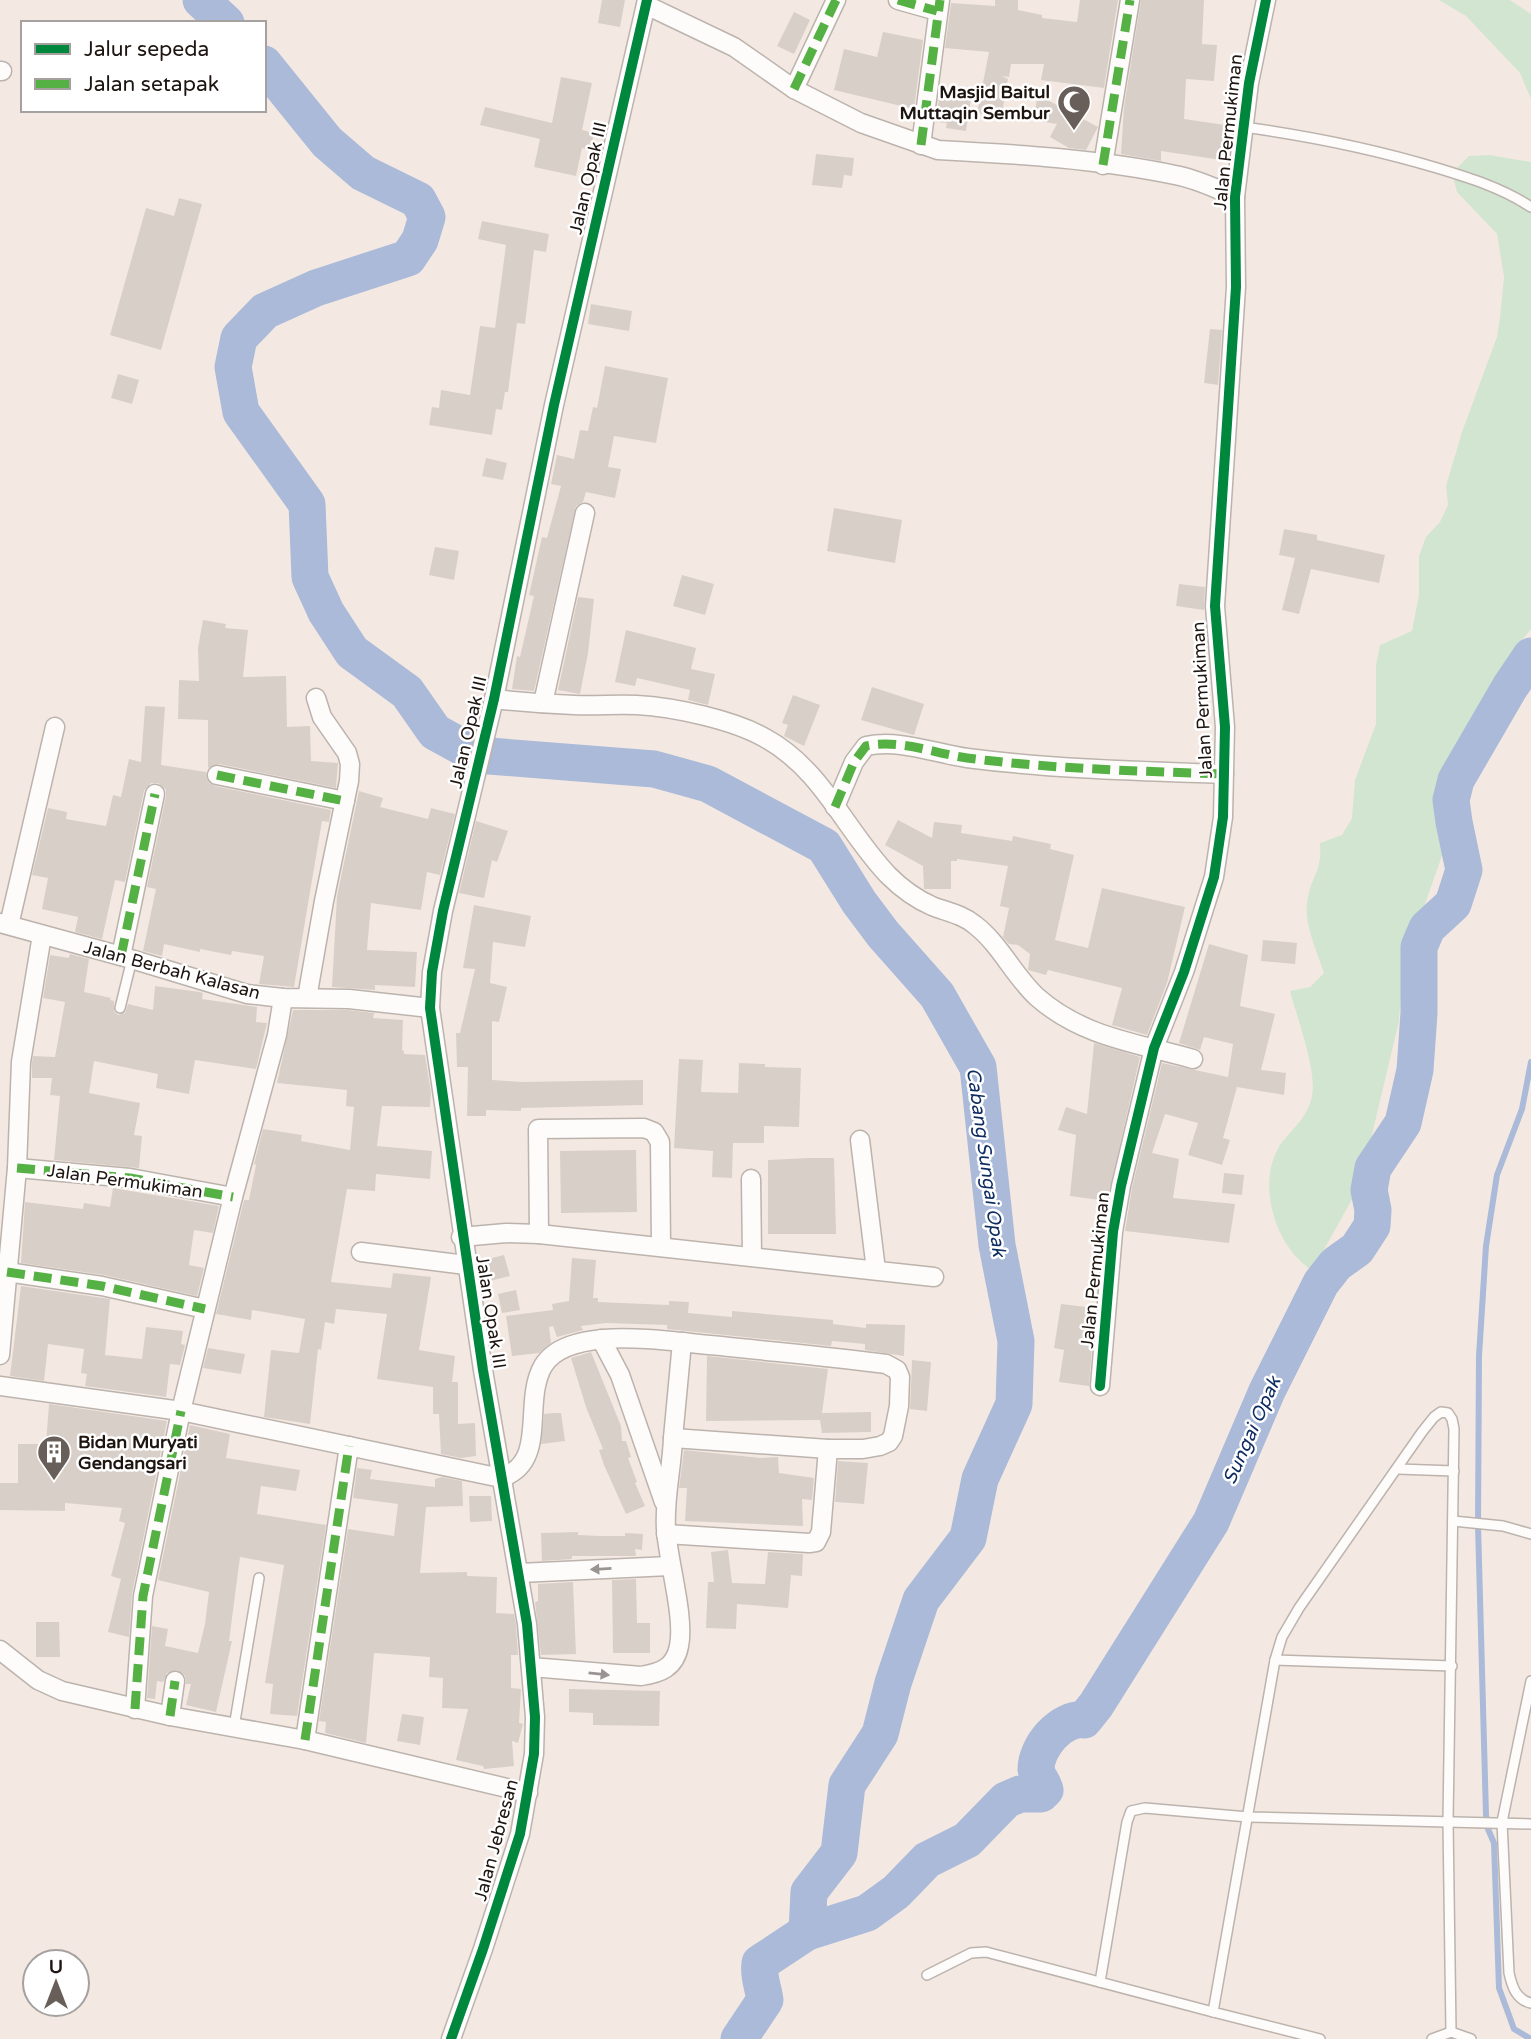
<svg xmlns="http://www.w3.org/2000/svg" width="1531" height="2039" viewBox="0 0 1531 2039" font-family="'Varela Round',sans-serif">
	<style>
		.green { fill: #d2e5d1 }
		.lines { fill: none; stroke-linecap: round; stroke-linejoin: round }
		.stream { stroke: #aabad8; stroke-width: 6 }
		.river { stroke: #aabad8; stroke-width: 37 }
		.building { fill: #d9cfc9 }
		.lane-casing { stroke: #bcb3ad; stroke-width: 12 }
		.street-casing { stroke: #bcb3ad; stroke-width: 21 }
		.lane { stroke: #fdfcfb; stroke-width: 9 }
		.street { stroke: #fdfcfb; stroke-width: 18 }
		.quiet { stroke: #55b144; stroke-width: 9; stroke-dasharray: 18 9; stroke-linecap: butt }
		.cycleway-casing { stroke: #fff; stroke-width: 15 }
		.cycleway { stroke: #00873e; stroke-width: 10 }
		.oneway { fill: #999491 }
		.labels { text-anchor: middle; stroke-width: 5; stroke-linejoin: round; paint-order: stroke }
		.poi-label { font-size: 18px; font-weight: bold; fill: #1e1510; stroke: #fff; text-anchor: end }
		.street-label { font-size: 18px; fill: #1e1510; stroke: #fff }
		.water-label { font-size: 19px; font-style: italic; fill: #0d2c62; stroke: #fff }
	</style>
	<rect width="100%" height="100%" fill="#f4e9e2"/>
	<!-- green -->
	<g class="green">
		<path d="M1439,0H1510L1531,14V99L1520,73L1466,16Z"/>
		<path d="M1489,155L1531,162V629L1514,650L1403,967L1399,1021L1360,1185L1312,1271C1305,1265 1297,1259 1292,1252C1270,1224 1260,1176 1280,1145C1292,1129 1308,1117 1312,1096C1317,1070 1297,1018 1290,991L1310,987L1324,973C1317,951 1302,921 1308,897C1313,873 1322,871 1320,843L1342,835L1352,818L1355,780L1376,724V665L1380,645L1412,631L1419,595V556L1426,537L1440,522L1448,505L1446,486L1462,432L1497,337L1500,318L1504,277L1497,234L1457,192L1452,173L1469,156Z"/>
	</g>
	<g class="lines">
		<!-- stream -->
		<path class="stream" d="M1531,1062L1522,1109L1497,1175L1486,1246L1479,1356L1478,1525L1486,1815L1488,1829L1494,1843L1499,1988L1514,2029L1531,2039"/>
		<!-- river -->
		<g class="river">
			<path d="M201,0L226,23"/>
			<path d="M264,64L327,142L363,173L418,200L427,217L420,240L408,258L316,288L265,311L239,338L233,367L241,412L307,504L310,577L326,612L352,652L407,692L435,732L477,755L654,769L708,784L824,846L859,902L883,934L937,995L978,1067L997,1245L1016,1341L1014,1404L980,1479L968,1538L921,1600L893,1683L880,1734L847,1785L839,1853L809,1892L807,1932"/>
			<path d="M739,2039L765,2000C763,1986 758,1977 760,1963L807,1932L867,1913L896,1892L927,1860L967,1840L1006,1800L1020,1794H1041L1045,1790C1043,1782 1037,1777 1036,1769C1036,1747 1061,1717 1084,1720L1096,1705L1211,1522L1267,1391L1321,1283L1336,1264L1357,1249L1372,1226L1373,1210L1369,1190L1373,1168L1403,1123L1415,1070L1419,1013V947L1427,928L1453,904L1464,870L1454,822L1451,800L1456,780L1510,687L1531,656"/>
		</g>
	</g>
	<!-- building -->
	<g class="building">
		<path d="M602,0H625L620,27L598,23Z"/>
		<path d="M995,0H1018V10L1042,15V18L1077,22L1080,0H1118L1104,88L1041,80L1044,64H1011L1009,77L1002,76L1008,79L1001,118L977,113L989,52L945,48L951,3L995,6Z"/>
		<path d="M1141,0H1204L1202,44L1217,45L1214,81L1186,79L1184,119L1232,126L1228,161L1161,151V161L1121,154L1124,107Z"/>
		<path d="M794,12L810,20L794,54L777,46Z"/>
		<path d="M883,32L923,40L914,109L834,90L844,49L877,57Z"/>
		<path d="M561,77L592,83L582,130L594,133L590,150L582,148L576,176L534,167L540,139L480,125L485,107L552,123Z"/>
		<path d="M940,91L971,98L966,131L946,128L947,123L936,122Z"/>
		<path d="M1038,95L1098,127L1086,150L1069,148L1050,137L1057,124L1033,120Z"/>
		<path d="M816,154L854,158L852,176L844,175L842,188L812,185Z"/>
		<path d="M179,198L202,204L161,350L110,335L146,208L174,216Z"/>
		<path d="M482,221L549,234L546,252L534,250L525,324L517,323L508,392H505L502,410L496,409L492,435L429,425L432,407L439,408L441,390L470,395L480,326L495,328L506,245L478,239Z"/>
		<path d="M591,304L632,311L629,331L588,324Z"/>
		<path d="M1210,329L1222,330L1218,385L1204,383Z"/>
		<path d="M605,366L668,378L656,443L614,436L608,467L621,469L615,498L586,492L583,502L576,506L534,691L512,689L517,656L520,657L534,596L529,595L542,537L547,538L561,486L551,484L557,455L574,459L580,430L588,431L593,407L597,408Z"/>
		<path d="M118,374L139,380L132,404L111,398Z"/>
		<path d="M486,458L507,463L503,480L482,476Z"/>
		<path d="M834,508L902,520L895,563L827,551Z"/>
		<path d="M1284,529L1317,535V540L1385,555L1379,583L1311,569L1299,614L1282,610L1295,558L1279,555Z"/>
		<path d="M435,547L459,551L454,580L429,575Z"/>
		<path d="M682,575L714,584L705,615L673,606Z"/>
		<path d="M1179,584L1205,587L1204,610L1176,606Z"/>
		<path d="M578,597L594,599L588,653L580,694L558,690Z"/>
		<path d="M203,620L226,624L225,628L248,630L243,677L286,676L287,727L310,726L311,761L338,763L336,788L219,764L208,768V720L178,719L179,680L199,681L198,648Z"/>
		<path d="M626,630L696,648L691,669L715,674L708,705L688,700L690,690L637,678L635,686L615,682Z"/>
		<path d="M872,687L924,704L914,735L861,720Z"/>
		<path d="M793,695L820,705L804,746L784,736L788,725L782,723Z"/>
		<path d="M145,706L165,707L161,765L206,772L207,779L215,786L331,810L329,822L322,821L294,987L259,984L264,956L232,951L231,955L200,949V952L164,944L162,956L143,951L156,889L147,887L166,796V790L158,783H151L144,791L125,882L115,880L102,939L75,932L78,917L42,909L48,878L32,875L48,808L67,812L66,819L106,826L113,795L121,797L129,759L141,762Z"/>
		<path d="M359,791L383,798L380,807L428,819L431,808L455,814L440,875L427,872L421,910L371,903L367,950L417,952L415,987L375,985V990L332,987L337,896Z"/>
		<path d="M898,820L932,838L934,822L962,825L961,833L1012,841L1013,836L1051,844L1050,849L1074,855L1055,940L1088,948L1102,888L1185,907L1167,983L1147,1035L1112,1025L1122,988L1048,970L1046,975L1028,970L1030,954L1018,945L1009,944L1003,937L1009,908L1000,906L1008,866L957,859V861H951V889H924L923,866L885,845Z"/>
		<path d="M476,821L508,831L497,862L492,860L484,898L459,893Z"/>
		<path d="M474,905L531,916L525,947L493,942L490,983L507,987L499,1022L492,1021V1080L521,1082L643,1080V1105L521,1108V1111L486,1110V1116H467L468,1067H457L456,1033H460L475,969L463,968Z"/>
		<path d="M1263,940L1297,943L1295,964L1261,961Z"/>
		<path d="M1209,944L1248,955L1240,1006L1275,1014L1261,1070L1286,1073L1284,1095L1237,1087L1223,1138L1230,1140L1222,1165L1188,1155L1198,1123L1165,1114L1152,1153L1179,1159L1173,1198L1235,1204L1229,1243L1125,1231L1132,1188L1162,1063L1228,1077L1233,1044L1204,1037L1200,1050L1179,1043Z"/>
		<path d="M70,954L89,959L84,992L111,998L110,1000L114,1001V1011L118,1015L125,1013L128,1004L153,1010L155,986L200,992L203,993L202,999L257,1007L256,1022L267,1023L256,1069L195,1060L189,1094L156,1088L158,1074L94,1061L89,1093L140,1103L134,1135L142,1136L139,1168L54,1160L60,1096L50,1095L52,1078H32V1063L33,1056L55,1057L65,1002L43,998L50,955L69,958Z"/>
		<path d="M293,1010H348L374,1013L373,1018L403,1020L402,1050L404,1051V1054L425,1055L431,1093L430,1107L382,1106L377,1146L432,1151L430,1179L376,1174L375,1191L347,1189L331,1282L391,1288L393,1273L431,1277L419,1350L455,1356L452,1382H458V1424L475,1423L476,1456L461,1458L441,1454L439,1414H433V1387L377,1379L387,1314L336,1309L334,1324L325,1322L321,1350L318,1349L310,1424L264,1417L271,1350L299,1353L305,1319L252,1310L251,1320L216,1314L244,1200H249L256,1165L254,1164L263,1129L302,1135L301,1141L350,1150L354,1107L346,1106L347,1090L277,1083Z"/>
		<path d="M1094,1043L1140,1057L1107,1201L1070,1196L1076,1135L1058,1130L1066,1107L1087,1114Z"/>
		<path d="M679,1059L703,1060L701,1092L738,1093L739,1063L765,1064V1067L801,1068L799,1127L764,1126V1143H733L732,1178L712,1177L713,1151L674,1148Z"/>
		<path d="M636,1150L637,1212L561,1213L560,1151Z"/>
		<path d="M809,1158H834L836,1234H768V1160Z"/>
		<path d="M1224,1173L1244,1175L1242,1195L1222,1193Z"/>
		<path d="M113,1188L219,1206L213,1233L194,1230L189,1265L204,1268L197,1296L104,1275L21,1263L25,1202L83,1209L84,1203L110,1207Z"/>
		<path d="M504,1255L510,1276L486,1282L480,1261Z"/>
		<path d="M572,1258L596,1260L593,1298H598V1302L669,1305V1301L689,1302L688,1313L732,1317V1311L833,1320V1324L866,1328V1324L905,1325L904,1356L865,1350V1344L832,1341L831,1346L667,1329V1325L606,1323L581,1326L583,1330L557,1337L553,1326L549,1327L551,1343L539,1353L512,1356L506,1316L553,1310L552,1304L569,1301Z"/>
		<path d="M21,1286L110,1299L105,1355L142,1359L146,1327L183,1331L181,1344L185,1345L180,1365L170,1364L166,1397L85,1386L87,1374L81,1373L84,1349L48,1344L44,1381L10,1376Z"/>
		<path d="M516,1290L520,1310L502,1313L498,1294Z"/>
		<path d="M1061,1304L1095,1308L1089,1386L1059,1382L1064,1350L1054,1348Z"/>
		<path d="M208,1348L245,1354L241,1374L203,1368Z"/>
		<path d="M591,1352L621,1426L622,1441H626L631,1457L628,1458L637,1482L635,1483L645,1506L626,1514L604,1465L599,1450L603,1449L586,1407L571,1358Z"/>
		<path d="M707,1356L828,1369L822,1413L871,1412V1432L822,1433L820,1420L706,1421Z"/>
		<path d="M912,1360L931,1362L927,1411L910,1409Z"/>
		<path d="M49,1404L167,1421L132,1594L129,1637L108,1632L121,1579L111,1576L125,1523L119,1521L122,1508L65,1503V1511L0,1510V1483H18V1444H46Z"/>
		<path d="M553,1413H561L565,1441L541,1444L544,1414Z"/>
		<path d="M190,1425L230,1434L226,1458L300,1470L296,1491L261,1486L257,1514L326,1525L297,1716L270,1714L273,1684L265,1683L284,1565L240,1557L229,1641H232L216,1712L186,1705L191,1684H186L185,1676L177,1670L167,1673L163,1682L157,1681L155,1699L147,1698L152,1626L168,1629L165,1646L198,1653L205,1624L209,1592L158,1580Z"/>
		<path d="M684,1450L761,1458L778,1457L779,1473L814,1478L812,1500L802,1499L803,1526L685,1521L687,1488H679Z"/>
		<path d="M838,1461L868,1463L864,1504L835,1502Z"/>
		<path d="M357,1468L372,1470L370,1479L435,1487V1479L442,1477L462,1481L463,1506L426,1507L420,1573L467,1572V1576L497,1577L496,1613L514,1614L516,1625L518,1655H511V1688L521,1689L519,1723L523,1724L518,1743L512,1741L514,1766L484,1769L483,1766L456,1760L468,1709L442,1708L443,1678L429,1677L430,1657L374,1653L366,1743L325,1733L326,1722L319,1721L348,1529L394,1536L398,1504L353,1498Z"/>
		<path d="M469,1496H491L492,1521L470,1522Z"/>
		<path d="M578,1532V1535L601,1536H625V1533L643,1534L642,1550L635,1549L636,1556H572V1559L542,1561L541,1533Z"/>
		<path d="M728,1550L732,1583L765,1584L768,1552L803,1554L802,1576L791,1575L788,1608L737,1604L736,1629L706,1628L708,1582H714L711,1552Z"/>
		<path d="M636,1579L637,1623H650V1653H613L612,1580Z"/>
		<path d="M573,1582L576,1654L541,1655L535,1602L538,1601V1584Z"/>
		<path d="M36,1622H59L60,1657H36Z"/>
		<path d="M569,1689L660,1691L659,1726L593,1725V1713L569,1712Z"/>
		<path d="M402,1714L424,1717L420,1745L397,1741Z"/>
	</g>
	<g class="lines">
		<!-- lane casing -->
		<g class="lane-casing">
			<g id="lane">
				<path d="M1244,127C1309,136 1374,149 1437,168C1470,178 1502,188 1531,207"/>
				<path d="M120,1008L132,959"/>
				<path d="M1398,1469L1454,1471"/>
				<path d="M1453,1521L1503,1526L1531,1534"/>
				<path d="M1275,1660L1452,1666"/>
				<path d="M1531,1681L1502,1822L1509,1973C1512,1986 1516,2000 1531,2003"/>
				<path d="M234,1727L259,1578"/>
				<path d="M927,1975L971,1953L986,1952L1213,2012"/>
				<path d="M1100,1982L1127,1822L1131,1811L1145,1808L1248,1817L1531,1824"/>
				<path d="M1320,2039L1213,2012L1275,1660L1282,1637L1299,1608L1422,1432L1434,1417L1441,1412L1448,1413L1452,1419L1454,1429L1448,1821L1451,2032"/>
				<path d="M1432,2039L1451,2032L1471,2039"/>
			</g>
		</g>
		<!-- street casing -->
		<g class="street-casing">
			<g id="street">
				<path d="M898,0L937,11"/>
				<path d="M646,5L734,47L794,89L861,123L938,150C1015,154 1099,159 1175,175C1196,179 1216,188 1235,197"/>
				<path d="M0,71H2"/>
				<path d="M794,89L836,0"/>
				<path d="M921,145L940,0"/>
				<path d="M1103,165L1130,0"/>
				<path d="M494,699C521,702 547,704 574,705C595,706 616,704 637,705C674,707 734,720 765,738C822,769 845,830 888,875C900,887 916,899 932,906C947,912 962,914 975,925C1000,944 1014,976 1037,997C1082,1037 1137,1043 1193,1059"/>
				<path d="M543,703L585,513"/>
				<path d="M217,775L345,801"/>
				<path d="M835,807L854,762L866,746C900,739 933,753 967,758C1052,769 1138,771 1224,774"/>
				<path d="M0,923L121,956L247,994L283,998L349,999L430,1008"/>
				<path d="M9,925L55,727"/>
				<path d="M121,956L155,794"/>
				<path d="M283,998L277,1035L233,1197L181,1411L501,1478C549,1462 522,1403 543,1366C555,1346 582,1341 604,1339C640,1336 685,1343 721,1346C776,1352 831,1357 886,1364L897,1370L900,1377L899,1406L893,1436L889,1442L880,1446L863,1449H828L673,1438C672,1468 664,1499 666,1529C668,1561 685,1617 679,1646C675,1668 660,1673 641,1676L531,1667"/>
				<path d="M307,998L324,901L349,781L350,764L347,753L322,717L316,698"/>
				<path d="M860,1140L876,1270"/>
				<path d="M17,1168L130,1178L233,1197"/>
				<path d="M751,1179L752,1256"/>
				<path d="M539,1234L538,1129L644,1128L654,1132L660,1142L661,1246"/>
				<path d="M461,1237L506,1233L539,1234L934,1277"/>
				<path d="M361,1252L466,1265"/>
				<path d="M7,1272L102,1286L205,1309"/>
				<path d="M601,1339L620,1375L664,1502"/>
				<path d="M0,1355L17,1168L21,1062L42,935"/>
				<path d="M0,1386L181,1411L143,1596L135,1709"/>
				<path d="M1100,1386L1113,1232L1121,1186L1154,1048L1184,972L1214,877L1223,817L1225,727L1215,606L1236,287L1235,197L1249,83L1266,0"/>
				<path d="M673,1438L682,1342"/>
				<path d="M666,1534L809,1543L816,1542L821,1532L828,1449"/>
				<path d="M519,1573L670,1566"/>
				<path d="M0,1650L38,1680L62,1691L170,1716L305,1740L528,1793"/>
				<path d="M170,1716L175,1681"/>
				<path d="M305,1740L349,1446"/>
				<path d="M451,2039L483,1949L520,1834L534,1754L535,1717L527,1624L483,1370L430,1008L432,972L443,911L494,699L554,405L647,0"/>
			</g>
		</g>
		<!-- lane -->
		<use href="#lane" class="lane"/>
		<!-- street -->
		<use href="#street" class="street"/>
		<!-- quiet -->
		<g class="quiet">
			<path d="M898,0L937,11"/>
			<path d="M794,89L836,0"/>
			<path d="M921,145L940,0"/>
			<path d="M1103,165L1130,0"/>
			<path d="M217,775L345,801"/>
			<path d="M835,807L854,762L866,746C900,739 933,753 967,758C1052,769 1138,771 1224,774"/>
			<path d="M121,956L155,794"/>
			<path d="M17,1168L130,1178L233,1197"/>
			<path d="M7,1272L102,1286L205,1309"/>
			<path d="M135,1709L143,1596L181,1411"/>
			<path d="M170,1716L175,1681"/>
			<path d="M305,1740L349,1446"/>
		</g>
		<!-- cycleway casing -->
		<g class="cycleway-casing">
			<g id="cycleway">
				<path d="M1100,1386L1113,1232L1121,1186L1154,1048L1184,972L1214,877L1223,817L1225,727L1215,606L1236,287L1235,197L1249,83L1266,0"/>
				<path d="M451,2039L483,1949L520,1834L534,1754L535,1717L527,1624L483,1370L430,1008L432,972L443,911L494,699L554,405L647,0"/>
			</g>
		</g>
		<!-- cycleway -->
		<use href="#cycleway" class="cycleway"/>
	</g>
	<!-- one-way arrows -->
	<defs><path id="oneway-solid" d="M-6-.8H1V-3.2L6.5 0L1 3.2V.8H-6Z" transform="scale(1.75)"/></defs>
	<g class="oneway">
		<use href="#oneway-solid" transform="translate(601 1569) rotate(177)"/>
		<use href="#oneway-solid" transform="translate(599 1674) rotate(6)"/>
	</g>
	<!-- icons -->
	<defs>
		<g id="mosque-pin" transform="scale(1.75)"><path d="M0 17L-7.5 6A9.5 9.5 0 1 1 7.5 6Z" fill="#695f5a" stroke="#fff"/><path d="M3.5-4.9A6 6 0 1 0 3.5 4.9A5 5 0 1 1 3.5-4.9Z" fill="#fff"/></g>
		<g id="building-pin" transform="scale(1.75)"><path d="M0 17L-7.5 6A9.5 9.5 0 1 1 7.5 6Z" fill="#695f5a" stroke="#fff"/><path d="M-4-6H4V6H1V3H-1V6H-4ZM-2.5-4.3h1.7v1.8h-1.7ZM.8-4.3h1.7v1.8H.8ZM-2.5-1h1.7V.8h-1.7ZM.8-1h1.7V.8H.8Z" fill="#fff"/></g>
	</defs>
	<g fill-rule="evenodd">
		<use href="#mosque-pin" x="1074" y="102"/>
		<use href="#building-pin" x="54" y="1452"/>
	</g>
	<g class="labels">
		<!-- poi labels -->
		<g class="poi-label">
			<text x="1050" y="98">Masjid Baitul<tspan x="1050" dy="21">Muttaqin Sembur</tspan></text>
			<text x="78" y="1448" text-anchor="start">Bidan Muryati<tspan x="78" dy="21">Gendangsari</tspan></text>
		</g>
		<!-- street labels -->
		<g class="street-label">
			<text transform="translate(1228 132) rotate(-84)" y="6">Jalan Permukiman</text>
			<text transform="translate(588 178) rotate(-77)" y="6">Jalan Opak III</text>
			<text transform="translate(1202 700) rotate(-93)" y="6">Jalan Permukiman</text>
			<text transform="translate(468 732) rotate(-77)" y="6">Jalan Opak III</text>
			<text transform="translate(172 970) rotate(15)" y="6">Jalan Berbah Kalasan</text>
			<text transform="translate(125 1181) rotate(8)" y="6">Jalan Permukiman</text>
			<text transform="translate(1095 1270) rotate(-84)" y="6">Jalan Permukiman</text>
			<text transform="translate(491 1312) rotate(81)" y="6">Jalan Opak III</text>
			<text transform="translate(496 1840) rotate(-75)" y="6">Jalan Jebresan</text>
		</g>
		<!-- water labels -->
		<g class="water-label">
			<text transform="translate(987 1162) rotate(82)" y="7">Cabang Sungai Opak</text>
			<text transform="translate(1251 1430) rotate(-66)" y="7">Sungai Opak</text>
		</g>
	</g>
	<!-- legend -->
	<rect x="21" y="21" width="245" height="91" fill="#ffffff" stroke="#a5a19f" stroke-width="2"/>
	<rect x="35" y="44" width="35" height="10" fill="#00873e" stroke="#a5a19f" stroke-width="2"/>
	<text x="84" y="56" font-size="21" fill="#1e1510">Jalur sepeda</text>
	<rect x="35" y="79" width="35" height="10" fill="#55b144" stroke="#a5a19f" stroke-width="2"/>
	<text x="84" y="91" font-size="21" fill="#1e1510">Jalan setapak</text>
	<!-- north arrow -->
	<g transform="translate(56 1983)"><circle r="33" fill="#ffffff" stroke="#a5a19f" stroke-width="2"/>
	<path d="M0-5L12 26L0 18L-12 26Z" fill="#695f5a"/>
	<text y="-10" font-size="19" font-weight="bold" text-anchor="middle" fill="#1e1510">U</text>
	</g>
</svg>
